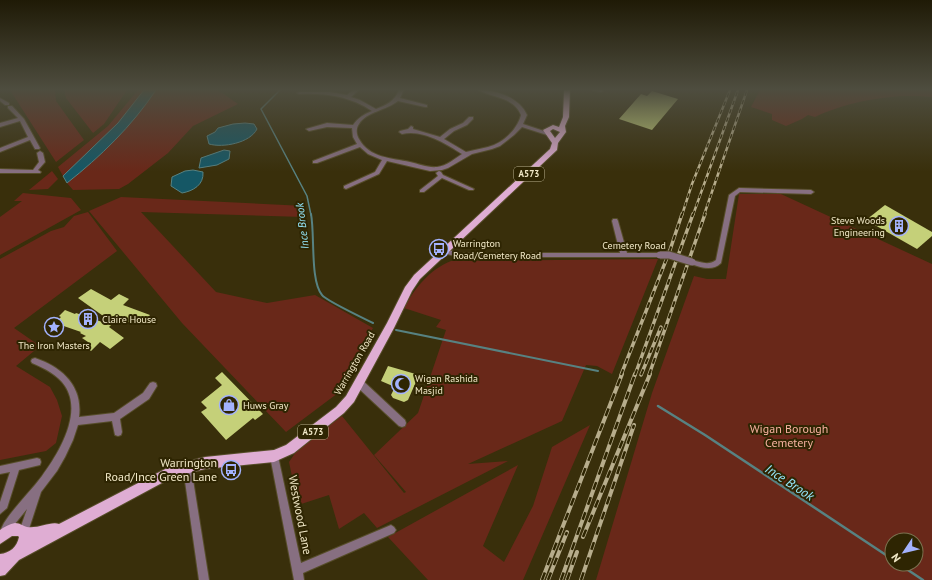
<svg xmlns="http://www.w3.org/2000/svg" width="932" height="580" viewBox="0 0 932 580" font-family="'PT Sans',sans-serif">
	<style>
		.green { fill: #692819; fill-rule: evenodd }
		.water { fill: #155765; stroke: #578282 }
		.lines { fill: none; stroke-linecap: round; stroke-linejoin: round }
		.stream-far2 { stroke: #578282; stroke-width: 1.5 }
		.stream-far1 { stroke: #578282; stroke-width: 2 }
		.stream { stroke: #578282; stroke-width: 2.5 }
		.building { fill: #c5d079 }
		.minor-casing { stroke: #564d29; stroke-width: 2 }
		.major-casing { stroke: #564d29; stroke-width: 2 }
		.minor { fill: #876f81; fill-rule: evenodd }
		.major { fill: #dfadd3; fill-rule: evenodd }
		.rail-far2-casing { stroke: #b7ad8c; stroke-width: 2.5 }
		.rail-far1-casing { stroke: #b7ad8c; stroke-width: 3.5 }
		.rail-casing { stroke: #b7ad8c; stroke-width: 4 }
		.rail-far2 { stroke: #2e2502; stroke-width: 1.5; stroke-dasharray: 4.5; stroke-linecap: butt }
		.rail-far1 { stroke: #2e2502; stroke-width: 2; stroke-dasharray: 6; stroke-linecap: butt }
		.rail { stroke: #2e2502; stroke-width: 2.5; stroke-dasharray: 8; stroke-linecap: butt }
		.minor-bridge-casing { stroke: #564d29; stroke-width: 9; stroke-linecap: butt }
		.minor-bridge { stroke: #876f81; stroke-width: 7 }
		.labels { text-anchor: middle; stroke-width: 4; stroke-linejoin: round; paint-order: stroke }
		.shield { fill: #2e2502; stroke: #b6ae8c; stroke-width: 1 }
		.shield-label { font-size: 9px; font-weight: bold; fill: #f1e8c7 }
		.poi-label { font-size: 10px; fill: #f1e8c7; stroke: #2e2502; text-anchor: start }
		.street-label { font-size: 10px; fill: #f1e8c7; stroke: #2e2502 }
		.water-label { font-size: 11px; font-style: italic; fill: #95e7fb; stroke: #2e2502 }
		.near-park-label { font-size: 12px; fill: #f6b19f; stroke: #2e2502 }
		.near-poi-label { font-size: 12px; fill: #f1e8c7; stroke: #2e2502; text-anchor: end }
		.near-street-label { font-size: 12px; fill: #f1e8c7; stroke: #2e2502 }
		.near-water-label { font-size: 13px; font-style: italic; fill: #95e7fb; stroke: #2e2502 }
	</style>
	<rect width="100%" height="100%" fill="#392f0b"/>
	<!-- green -->
	<g class="green">
		<path d="M10,90H55L56,101L84,140L56,162Z"/>
		<path d="M64,90H127L104,124L93,133L66,98Z"/>
		<path d="M138,90H144L118,123L63,176L58,167L108,126Z"/>
		<path d="M156,90H218L238,104L193,126L168,153L128,184L119,189L73,190L67,183C100,157 132,126 156,90Z"/>
		<path d="M760,90H932V97C895,93 848,101 815,117L808,115L802,119L786,126L772,120V114L751,107Z"/>
		<path d="M52,171L58,179L48,189L29,190Z"/>
		<path d="M23,193L71,198L81,210L0,255V217L22,201H14Z"/>
		<path d="M739,194H781L932,264V580H596L652,393L694,276L707,279H726ZM892,540H916V564H892Z"/>
		<path d="M121,197L305,206L304,217L141,212L216,292L267,303L315,295L373,328L338,393L286,432L182,323L89,211Z"/>
		<path d="M88,212L117,251L14,328L40,346L16,366L50,387L57,400L62,416L56,443L46,451L0,460V259L51,231L64,227L74,216Z"/>
		<path d="M658,259L612,374L597,366L586,365L562,421L468,464L508,461L377,528L364,513L339,529L329,495L298,505L289,462L300,446L342,416L404,493L408,491L406,492L374,455L418,413L446,330L436,327L441,320L404,308C415,288 429,270 451,261Z"/>
		<path d="M590,425L523,580H428L388,537L518,465L483,546L504,562L533,506L552,447Z"/>
	</g>
	<!-- water -->
	<g class="water">
		<path d="M144,90H156C132,126 100,157 67,183L63,176L118,123Z"/>
		<path d="M245,123L254,124L257,129C250,143 223,148 209,144L207,136L215,132L218,128L233,124Z"/>
		<path d="M224,150L230,151L229,159L217,165L199,168L201,158Z"/>
		<path d="M193,170L203,172C204,185 193,191 182,193L171,186L172,177L185,171Z"/>
	</g>
	<g class="lines">
		<!-- stream-far2 -->
		<path class="stream-far2" d="M280,90L261,109L307,196L311,215"/>
		<!-- stream-far1 -->
		<g class="stream-far1">
			<path d="M311,214C315,235 310,281 322,295C325,300 365,319 373,323"/>
			<path d="M396,330L598,371"/>
		</g>
		<!-- stream -->
		<g class="stream">
			<path d="M658,406L705,435L892,559"/>
			<path d="M899,564L923,580"/>
		</g>
	</g>
	<!-- building -->
	<g class="building">
		<path d="M652,91L678,99L652,130L619,119L641,94L647,96Z"/>
		<path d="M885,205L932,232V236L917,249L866,220Z"/>
		<path d="M91,289L111,300L119,294L129,299L123,305L150,315L144,322L142,321L138,324L117,320L113,323L78,298Z"/>
		<path d="M65,310L75,314L76,313L111,325L109,327L124,338L110,349L100,342L91,351L84,345L88,342L82,338L86,336L80,333L81,332L55,323L61,317L59,316Z"/>
		<path d="M388,366L419,375L408,400L404,402L393,398L391,395L395,387L381,381Z"/>
		<path d="M222,372L263,414L255,420L253,418L226,440L201,412L207,408L201,402L222,385L215,378Z"/>
	</g>
	<g class="lines">
		<!-- minor casing -->
		<g class="minor-casing">
			<g id="minor">
				<path d="M353,90H359L351,97L360,100L376,109C386,105 395,101 399,90H404L400,98L427,105V107H425L398,101C387,110 366,112 359,124C356,128 356,134 359,139C369,158 392,158 410,162C419,164 428,168 437,167C447,166 454,159 462,154C445,143 422,129 402,134L399,132L400,131L408,129L411,126L413,127V129L440,137L450,129L463,123L469,117H473V119L467,125L454,131L444,139L466,152C473,150 481,149 488,147C503,143 517,130 521,115C514,97 493,98 478,90C496,90 519,97 527,115L523,124L550,133L547,135L522,127L514,135L500,146L492,149L472,154L448,168L442,170L430,171L387,161L379,174L346,189L344,188V186L375,172L382,160L368,154L360,147L317,163H313V161L357,144L353,137L352,128L327,127L309,131L306,129L327,123L353,125C358,118 364,114 372,111C349,96 326,93 299,94L297,93L299,92H330L347,95Z"/>
				<path d="M591,90H603V91L601,92Z"/>
				<path d="M0,98L9,103V105H5L0,101Z"/>
				<path d="M8,106H12L24,119L40,148L39,149H35L30,140L0,152V148L28,137L20,121L0,127V123L18,118L8,108Z"/>
				<path d="M40,151L43,153L45,162L38,170L41,172L40,173H0V169L33,170L39,162L37,153Z"/>
				<path d="M439,171L441,172L443,175L474,189L473,190H469L442,178L424,192H420V190L438,176L436,173Z"/>
				<path d="M739,188L811,190L814,192L811,194L740,192L735,196L721,263C712,272 701,267 690,264L689,262L692,260C700,262 709,266 716,260L729,195Z"/>
				<path d="M613,219H617L618,221L627,253H660L663,255L662,257H458L444,253L443,251L446,249L458,253H620L612,221Z"/>
				<path d="M35,358C62,367 83,386 79,417L114,413L143,393L150,383L153,382L156,383L157,386L149,399L120,419L122,432L121,435L118,436L115,435L112,421L78,425L73,440L65,457L57,471L41,492L27,535L24,537L21,535L19,532L27,509L14,525L7,536L4,538L0,535V531L4,523C15,506 30,492 42,476C59,453 83,413 65,386C58,375 44,368 32,363L31,361L32,359Z"/>
				<path d="M359,379L362,380L405,420L406,423L405,426L402,427L399,426L356,386L355,383L356,380Z"/>
				<path d="M274,452L277,453L278,456L301,563L391,525L394,527L396,530L394,533L303,573L304,580H294L270,456L271,453Z"/>
				<path d="M37,458L40,459L41,462L40,465L19,470L7,508L0,514V502L10,472L0,474V466Z"/>
				<path d="M187,463L190,464L191,467L209,580H199L183,467L184,464Z"/>
			</g>
		</g>
		<!-- major casing -->
		<g class="major-casing">
			<path id="major" d="M564,90H570L569,117L565,126L566,132L558,143L557,150L420,279L412,291L394,328L354,402L344,413L294,453L274,462L205,469L173,477L19,560L5,575L0,576V554C10,553 17,547 19,537L18,536H12L0,544V530C4,527 10,524 15,523C20,523 23,526 27,527C38,529 51,521 59,524L171,466L205,457L274,450L286,445L336,407L346,396L387,323L405,287L414,275L550,149L552,143L543,130L553,125L559,127L563,117ZM553,129L560,132L555,138L550,131Z"/>
		</g>
		<!-- minor -->
		<use href="#minor" class="minor"/>
		<!-- major -->
		<use href="#major" class="major"/>
		<!-- rail-far2 casing -->
		<g class="rail-far2-casing">
			<g id="rail-far2">
				<path d="M682,215L692,184L730,90"/>
				<path d="M693,215L738,90"/>
				<path d="M704,215L747,90"/>
			</g>
		</g>
		<!-- rail-far1 casing -->
		<g class="rail-far1-casing">
			<g id="rail-far1">
				<path d="M621,375L670,250L682,214"/>
				<path d="M635,375L693,214"/>
				<path d="M641,375L661,327"/>
				<path d="M649,375L705,214"/>
			</g>
		</g>
		<!-- rail casing -->
		<g class="rail-casing">
			<g id="rail">
				<path d="M583,537L650,374"/>
				<path d="M542,580L622,374"/>
				<path d="M548,580L567,532"/>
				<path d="M561,580L635,374"/>
				<path d="M567,580L577,552"/>
				<path d="M581,580L634,425"/>
			</g>
		</g>
		<!-- rail-far2 -->
		<use href="#rail-far2" class="rail-far2"/>
		<!-- rail-far1 -->
		<use href="#rail-far1" class="rail-far1"/>
		<!-- rail -->
		<use href="#rail" class="rail"/>
		<!-- minor-bridge casing -->
		<g class="minor-bridge-casing">
			<path id="minor-bridge" d="M660,255H669L692,262"/>
		</g>
		<!-- minor-bridge -->
		<use href="#minor-bridge" class="minor-bridge"/>
	</g>
	<!-- sky -->
	<linearGradient id="sky" x2="0" y2="1"><stop stop-color="#1f1a06"/><stop offset="0.52" stop-color="#4e4d3f"/><stop offset="1" stop-color="#4e4d3f" stop-opacity="0"/></linearGradient>
	<rect width="932" height="172" fill="url(#sky)"/>
	<!-- icons -->
	<defs>
		<g id="building-ring" transform="scale(1)"><circle r="9.5" fill="#2e2502" stroke="#a3b2fd" stroke-width="1.5"/><path d="M-4-6H4V6H1V3H-1V6H-4ZM-2.5-4.3h1.7v1.8h-1.7ZM.8-4.3h1.7v1.8H.8ZM-2.5-1h1.7V.8h-1.7ZM.8-1h1.7V.8H.8Z" fill="#a3b2fd"/></g>
		<g id="bus-ring" transform="scale(1)"><circle r="9.5" fill="#2e2502" stroke="#a3b2fd" stroke-width="1.5"/><path d="M-5-6H5V4H4V6H2V4H-2V6H-4V4H-5ZM-3.5-4V0h7V-4ZM-3.5 1.2v1.5H-2V1.2ZM2 1.2v1.5H3.5V1.2Z" fill="#a3b2fd"/></g>
		<g id="sight-ring" transform="scale(1)"><circle r="9.5" fill="#2e2502" stroke="#a3b2fd" stroke-width="1.5"/><path d="M0-6L1.8-2.2L6-1.7L2.9 1.2L3.7 5.4L0 3.3L-3.7 5.4L-2.9 1.2L-6-1.7L-1.8-2.2Z" fill="#a3b2fd"/></g>
		<g id="mosque-ring" transform="scale(1)"><circle r="9.5" fill="#2e2502" stroke="#a3b2fd" stroke-width="1.5"/><path d="M3.5-4.9A6 6 0 1 0 3.5 4.9A5 5 0 1 1 3.5-4.9Z" fill="#a3b2fd"/></g>
		<g id="shop-ring" transform="scale(1)"><circle r="9.5" fill="#2e2502" stroke="#a3b2fd" stroke-width="1.5"/><path d="M-5-2.5h2.3a2.7 3.5 0 0 1 5.4 0H5L5.5 6h-11ZM-1.5-2.5h3a1.5 2.3 0 0 0-3 0Z" fill="#a3b2fd"/></g>
	</defs>
	<g fill-rule="evenodd">
		<use href="#building-ring" x="899" y="226"/>
		<use href="#bus-ring" x="439" y="249"/>
		<use href="#building-ring" x="88" y="319"/>
		<use href="#sight-ring" x="54" y="327"/>
		<use href="#mosque-ring" x="401" y="384"/>
		<use href="#shop-ring" x="229" y="405"/>
		<use href="#bus-ring" x="231" y="470"/>
	</g>
	<g class="labels">
		<!-- shield labels -->
		<g class="shield">
			<rect x="514" y="167" width="30" height="14" rx="3"/>
			<rect x="298" y="425" width="30" height="14" rx="3"/>
		</g>
		<g class="shield-label">
			<text x="529" y="177">A573</text>
			<text x="313" y="435">A573</text>
		</g>
		<!-- poi labels -->
		<g class="poi-label">
			<text x="885" y="224" text-anchor="end">Steve Woods<tspan x="885" dy="12">Engineering</tspan></text>
			<text x="453" y="247">Warrington<tspan x="453" dy="12">Road/Cemetery Road</tspan></text>
			<text x="102" y="323">Claire House</text>
			<text x="54" y="349" text-anchor="middle">The Iron Masters</text>
			<text x="415" y="382">Wigan Rashida<tspan x="415" dy="12">Masjid</tspan></text>
			<text x="243" y="409">Huws Gray</text>
		</g>
		<!-- street labels -->
		<g class="street-label">
			<text x="634" y="249">Cemetery Road</text>
			<text transform="translate(354 363) rotate(-60)" y="4">Warrington Road</text>
		</g>
		<!-- water labels -->
		<g class="water-label">
			<text transform="translate(302 226) rotate(-97)" y="4">Ince Brook</text>
		</g>
		<!-- near-park labels -->
		<g class="near-park-label">
			<text x="789" y="433">Wigan Borough<tspan x="789" dy="14">Cemetery</tspan></text>
		</g>
		<!-- near-poi labels -->
		<g class="near-poi-label">
			<text x="217" y="467">Warrington<tspan x="217" dy="14">Road/Ince Green Lane</tspan></text>
		</g>
		<!-- near-street labels -->
		<g class="near-street-label">
			<text transform="translate(300 515) rotate(79)" y="4">Westwood Lane</text>
		</g>
		<!-- near-water labels -->
		<g class="near-water-label">
			<text transform="translate(790 482) rotate(33)" y="5">Ince Brook</text>
		</g>
	</g>
	<!-- north arrow -->
	<g transform="translate(904 552) rotate(235)"><circle r="19" fill="#2e2502" stroke="#7c7351"/>
	<path d="M0-3L7 15L0 10L-7 15Z" fill="#a3b2fd"/>
	<text y="-6" font-size="11" font-weight="bold" text-anchor="middle" fill="#f1e8c7">N</text>
	</g>
</svg>
